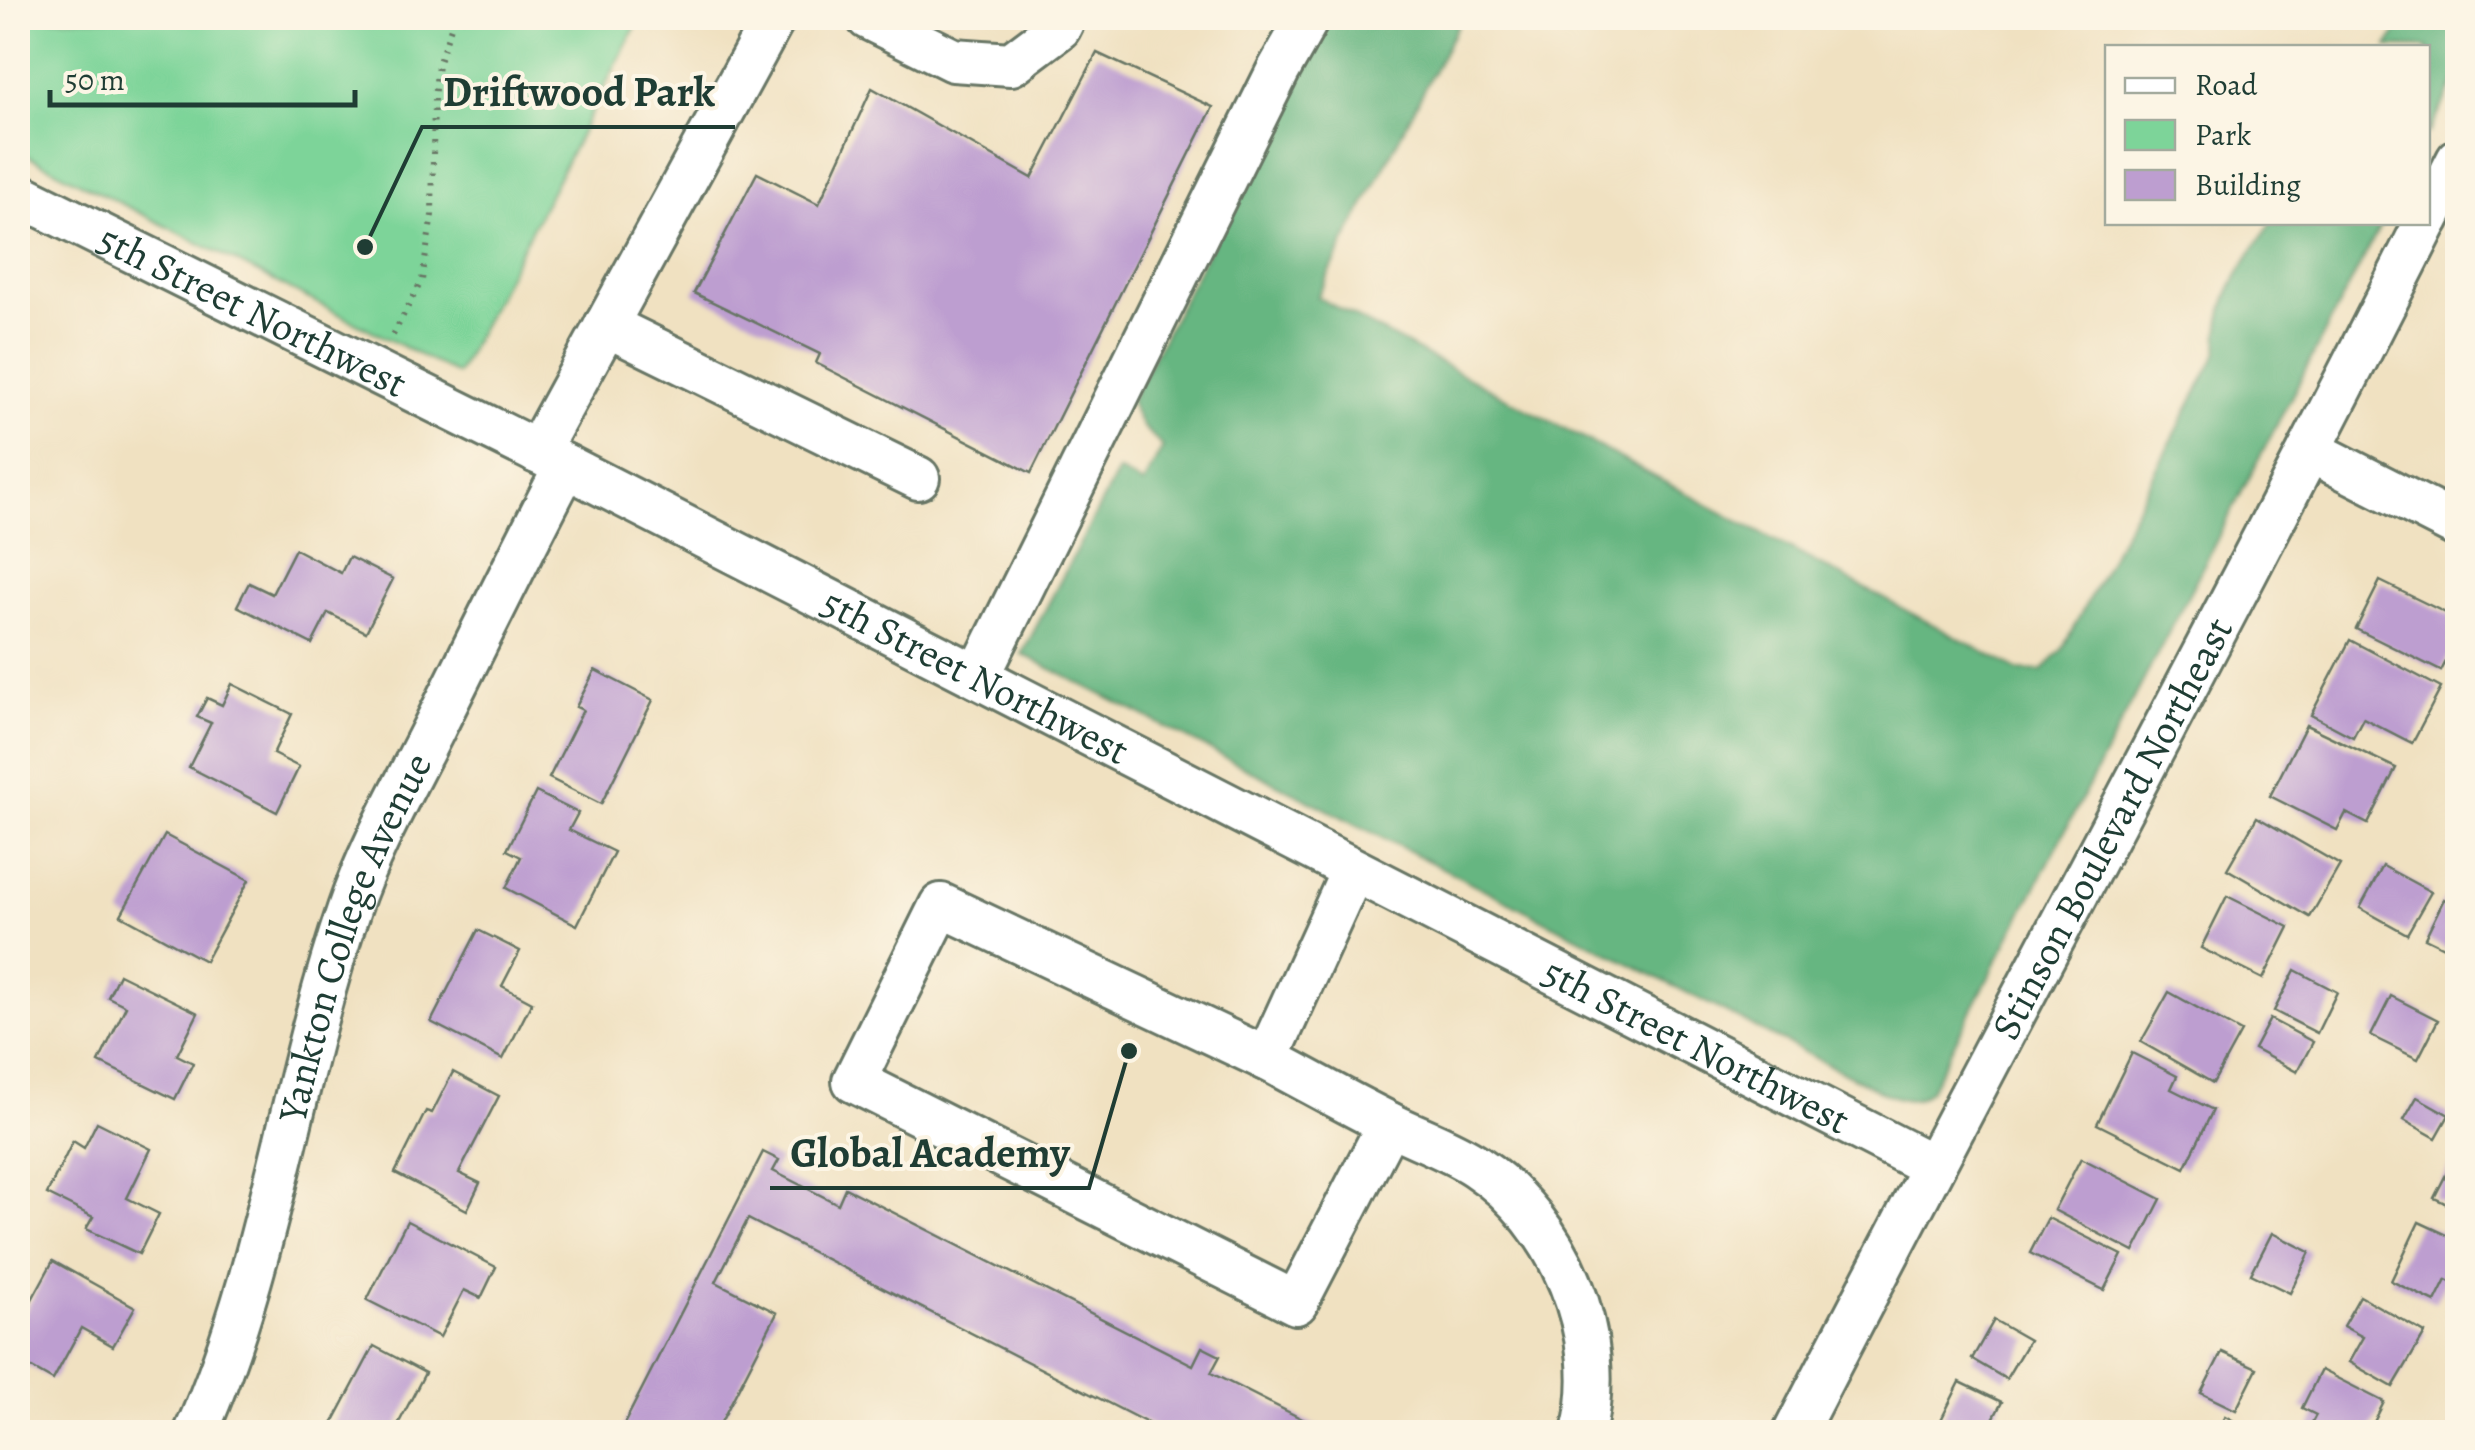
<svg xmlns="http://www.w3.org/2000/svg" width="2475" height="1450" viewBox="0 0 2475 1450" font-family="Alegreya,serif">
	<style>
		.green { fill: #7dd499; stroke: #4e8866; stroke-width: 2.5 }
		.forest { fill: #66b681; stroke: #427a5a; stroke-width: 2.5 }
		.building { fill: #bd9ed0 }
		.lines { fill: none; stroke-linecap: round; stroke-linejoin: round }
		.minor-casing { stroke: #687665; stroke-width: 48 }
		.path { stroke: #687665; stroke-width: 6; stroke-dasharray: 2.5 8; stroke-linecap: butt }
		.minor { stroke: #fff; stroke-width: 42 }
		.labels { text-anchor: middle; stroke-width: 8; stroke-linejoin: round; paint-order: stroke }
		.street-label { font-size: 40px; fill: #1f3d34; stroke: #fcf5e5 }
		.leader { fill: none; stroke: #1f3d34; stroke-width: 4 }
		.callout-dot { fill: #1f3d34; stroke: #fcf5e5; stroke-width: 4 }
		.callout-label { font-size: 42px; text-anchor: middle; font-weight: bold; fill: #1f3d34; stroke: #fcf5e5; stroke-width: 8; stroke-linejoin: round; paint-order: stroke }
	</style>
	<rect width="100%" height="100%" fill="#fcf5e5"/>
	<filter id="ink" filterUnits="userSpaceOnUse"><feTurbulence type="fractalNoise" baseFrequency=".01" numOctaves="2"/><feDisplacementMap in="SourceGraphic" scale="20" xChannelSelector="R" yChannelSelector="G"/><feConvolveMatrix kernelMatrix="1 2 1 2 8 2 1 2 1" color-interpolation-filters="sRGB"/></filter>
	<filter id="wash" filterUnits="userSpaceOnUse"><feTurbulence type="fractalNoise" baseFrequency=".0048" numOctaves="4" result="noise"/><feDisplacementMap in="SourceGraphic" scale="40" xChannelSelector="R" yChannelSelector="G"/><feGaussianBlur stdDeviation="2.25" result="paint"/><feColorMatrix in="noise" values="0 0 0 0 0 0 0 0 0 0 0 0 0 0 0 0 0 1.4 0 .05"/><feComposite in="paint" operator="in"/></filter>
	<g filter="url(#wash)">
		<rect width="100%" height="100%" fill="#f0e1c1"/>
		<!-- green -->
		<path class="green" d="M18,18H640L457,374L18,151Z"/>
		<!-- forest -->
		<g class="forest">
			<path d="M1328,18H1461L1317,297L2018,670L2042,671L2062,650L2218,352C2218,293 2241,270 2271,223H2382L1930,1090C1914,1105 1903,1100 1884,1093L1022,654L1118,471L1143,484L1163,447L1141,425L1130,402Z"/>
			<path d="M2404,18H2457V77L2428,135V48L2388,47Z"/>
		</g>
		<g id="blocks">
			<!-- building -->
			<g class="building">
				<path d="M1097,53L1213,107L1031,473L816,363L820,354L694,293L757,173L819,204L872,88L1032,178Z"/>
				<path d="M295,549L341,573L349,557L393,579L366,632L328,613L312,644L237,606L249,583L272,594Z"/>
				<path d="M2380,581L2458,619V638L2441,671L2356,629Z"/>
				<path d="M18,605L27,610L18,628Z"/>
				<path d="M2350,640L2441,688L2412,743L2363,718L2353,737L2311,715Z"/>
				<path d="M595,670L653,700L601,804L549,778L583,710L576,707Z"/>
				<path d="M232,684L292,714L273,754L299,767L277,812L189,767L211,723L197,717L207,698L222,705Z"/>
				<path d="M2306,725L2396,768L2368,824L2346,813L2337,830L2270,796Z"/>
				<path d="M536,792L578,813L569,830L614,852L577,925L506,888L521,857L507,850Z"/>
				<path d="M2257,817L2340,865L2310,917L2227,869Z"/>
				<path d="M165,835L249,880L205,961L121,915Z"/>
				<path d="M2383,866L2431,892L2407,934L2360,908Z"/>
				<path d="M2227,896L2289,927L2263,979L2201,948Z"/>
				<path d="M2444,899L2458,906V954L2425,938Z"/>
				<path d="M478,930L520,951L502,986L532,1002L503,1059L431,1022Z"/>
				<path d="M2295,970L2337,992L2317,1033L2274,1011Z"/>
				<path d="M119,974L198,1013L177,1055L193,1063L175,1099L99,1062L126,1006L108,997Z"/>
				<path d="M2169,992L2241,1032L2213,1083L2141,1042Z"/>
				<path d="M2391,996L2438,1020L2418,1059L2371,1036Z"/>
				<path d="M2270,1019L2313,1042L2297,1072L2254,1049Z"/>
				<path d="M2132,1053L2177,1076L2171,1089L2213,1110L2185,1168L2097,1124Z"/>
				<path d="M453,1072L499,1096L459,1173L480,1183L467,1210L395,1173L426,1111L432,1113Z"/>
				<path d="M2417,1097L2449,1115L2436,1138L2404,1120Z"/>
				<path d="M97,1122L151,1149L127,1198L159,1214L139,1254L86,1229L93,1217L47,1194L73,1141L84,1148Z"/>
				<path d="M2458,1151V1209L2434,1198Z"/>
				<path d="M763,1152L779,1160L773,1171L838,1204L845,1188L1193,1365L1202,1347L1220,1356L1211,1373L1328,1432H1160L1161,1430L748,1219L716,1282L777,1313L716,1432H620Z"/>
				<path d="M2081,1158L2161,1199L2134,1252L2054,1210Z"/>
				<path d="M2048,1218L2122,1255L2104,1290L2030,1253Z"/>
				<path d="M407,1221L496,1267L481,1298L464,1290L440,1337L367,1300Z"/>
				<path d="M2419,1222L2458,1240V1286L2446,1280L2435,1302L2391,1281Z"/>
				<path d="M2272,1233L2310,1252L2290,1293L2251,1274Z"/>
				<path d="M53,1261L135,1307L113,1346L81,1328L53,1380L18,1360V1325Z"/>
				<path d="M2360,1296L2425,1333L2393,1387L2349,1362L2363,1337L2343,1326Z"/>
				<path d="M1994,1320L2029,1340L2006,1379L1972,1359Z"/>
				<path d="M374,1346L425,1373L394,1432H328Z"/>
				<path d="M2222,1352L2257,1368L2236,1410L2201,1393Z"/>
				<path d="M2321,1370L2384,1402L2369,1432H2307L2316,1415L2302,1408Z"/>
				<path d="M1960,1382L2002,1402L1990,1425L2006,1432H1935Z"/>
				<path d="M2225,1416L2254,1432H2216Z"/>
			</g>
		</g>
	</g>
	<g filter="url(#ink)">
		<use href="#blocks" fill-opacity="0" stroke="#687665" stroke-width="2.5"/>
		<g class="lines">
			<!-- minor casing -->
			<g class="minor-casing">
				<g id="minor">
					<path d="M868,18L953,60L1011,64L1059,28L1064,18"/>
					<path id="s1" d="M18,194L566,466L1932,1166"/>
					<path d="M2428,219L2458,160"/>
					<path d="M606,325L918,478"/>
					<path d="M2311,451L2458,526"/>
					<path d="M537,452L774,18"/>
					<path d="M978,677L1278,71L1308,18"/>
					<path d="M1353,870L1267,1059C1309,1081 1351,1105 1394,1126C1421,1139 1452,1150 1476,1166C1560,1221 1608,1336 1583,1432"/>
					<path d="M1267,1059L941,905L854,1081L1296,1303L1389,1124"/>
					<path id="s2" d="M196,1432C270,1265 290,1081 349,909C370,847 404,788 433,730C477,642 520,554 566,466"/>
					<path id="s3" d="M1795,1432C2003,1028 2221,629 2426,222"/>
				</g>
			</g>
			<!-- path -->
			<path class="path" d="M393,335L422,280L432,215L434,97L438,65L454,18"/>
			<!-- minor -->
			<use href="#minor" class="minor"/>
		</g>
	</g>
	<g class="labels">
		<!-- street labels -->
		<g class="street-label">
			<text dy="14" stroke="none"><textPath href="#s1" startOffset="262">5th Street Northwest</textPath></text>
			<text dy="14" stroke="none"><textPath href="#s1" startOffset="1072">5th Street Northwest</textPath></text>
			<text dy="14" stroke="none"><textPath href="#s3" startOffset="682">Stinson Boulevard Northeast</textPath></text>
			<text dy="14" stroke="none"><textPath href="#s2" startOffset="520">Yankton College Avenue</textPath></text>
			<text dy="14" stroke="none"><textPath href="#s1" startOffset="1882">5th Street Northwest</textPath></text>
		</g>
	</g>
	<!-- callouts -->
	<path class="leader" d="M365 247L422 127H735M1129 1051L1089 1188H770"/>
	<g class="callout-dot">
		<circle cx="365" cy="247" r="10"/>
		<circle cx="1129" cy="1051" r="10"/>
	</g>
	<g class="callout-label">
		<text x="579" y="106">Driftwood Park</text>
		<text x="930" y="1167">Global Academy</text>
	</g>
	<!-- margin -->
	<rect width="2475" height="1450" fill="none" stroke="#fcf5e5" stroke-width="60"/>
	<!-- legend -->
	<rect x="2105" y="45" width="325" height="180" fill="#fcf5e5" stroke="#a4ab9e" stroke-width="2.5"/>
	<rect x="2125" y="78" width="50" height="15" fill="#ffffff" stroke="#a4ab9e" stroke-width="2.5"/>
	<text x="2195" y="95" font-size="30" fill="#1f3d34">Road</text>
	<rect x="2125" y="120" width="50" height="30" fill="#7dd499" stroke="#a4ab9e" stroke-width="2.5"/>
	<text x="2195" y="145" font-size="30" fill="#1f3d34">Park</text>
	<rect x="2125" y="170" width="50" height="30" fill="#bd9ed0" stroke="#a4ab9e" stroke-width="2.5"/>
	<text x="2195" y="195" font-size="30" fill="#1f3d34">Building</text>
	<!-- scale -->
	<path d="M50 90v15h305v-15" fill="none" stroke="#1f3d34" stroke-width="5"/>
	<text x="65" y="90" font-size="30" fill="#1f3d34" stroke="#fcf5e5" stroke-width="8" paint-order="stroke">50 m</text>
</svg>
